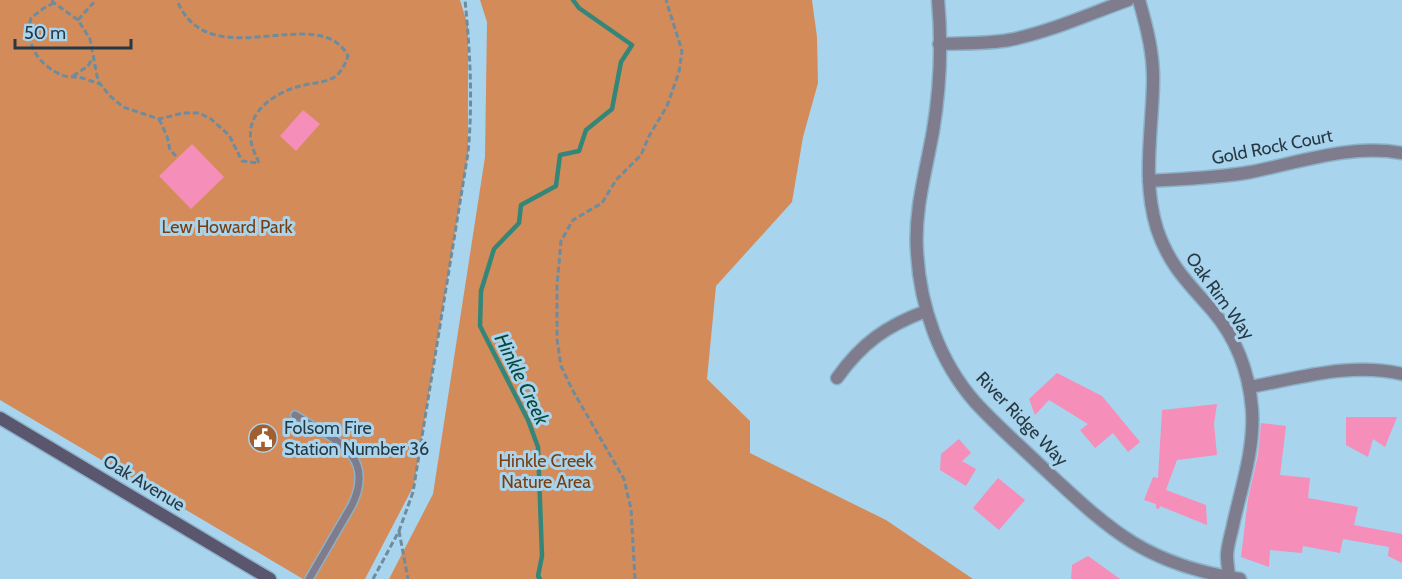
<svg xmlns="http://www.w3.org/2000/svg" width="1402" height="579" viewBox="0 0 1402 579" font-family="Cabin,sans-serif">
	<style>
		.green { fill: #d48b5a }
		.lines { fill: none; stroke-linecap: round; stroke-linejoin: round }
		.stream { stroke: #348778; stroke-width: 4.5 }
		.building { fill: #f58eb9 }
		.service-casing { stroke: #8cb2c8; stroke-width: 10 }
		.minor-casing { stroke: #8cb2c8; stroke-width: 15 }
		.secondary-casing { stroke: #8cb2c8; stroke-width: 15 }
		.path { stroke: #6d8c9e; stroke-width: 3; stroke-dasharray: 6 3; stroke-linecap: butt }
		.service { stroke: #7f7c8d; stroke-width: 7 }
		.minor { stroke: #7f7c8d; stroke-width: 12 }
		.secondary { stroke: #5a566e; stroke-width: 12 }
		.labels { text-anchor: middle; stroke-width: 6; stroke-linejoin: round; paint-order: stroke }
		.street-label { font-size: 18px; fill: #273943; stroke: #a9d4ed }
		.park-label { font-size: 18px; fill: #783e0f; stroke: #a9d4ed }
		.poi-label { font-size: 18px; fill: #273943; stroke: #a9d4ed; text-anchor: start }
		.water-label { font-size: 20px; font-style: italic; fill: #08493b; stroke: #a9d4ed }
	</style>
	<rect width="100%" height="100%" fill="#a9d4ed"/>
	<!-- green -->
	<g class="green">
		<path d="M0,0H460L468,26V154L414,485L365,579H303L0,400Z"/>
		<path d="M480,0H812L817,37L818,83L803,137L792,202L716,286L707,379L750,421V453L886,520L973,579H389L433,494L485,157L487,22Z"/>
	</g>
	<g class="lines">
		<!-- stream -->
		<path class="stream" d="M540,579L538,576L542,556L538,447L528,420L480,326L481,291L494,249L519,223L521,205L556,186L560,155L579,151L586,130L612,109L621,62L632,45L579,8L573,0"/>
	</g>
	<!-- building -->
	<g class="building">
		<path d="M303,110L320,124L296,151L280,136Z"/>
		<path d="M192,144L224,177L191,209L159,176Z"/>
		<path d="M1057,373L1102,396L1140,442L1128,452L1113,433L1095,448L1080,430L1088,424L1049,400L1035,415L1029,399Z"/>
		<path d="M1217,404L1214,424L1217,455L1177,460L1166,490L1206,505L1207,525L1160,506L1159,509L1156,508V504L1144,500L1153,477L1158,478L1162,410Z"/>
		<path d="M1346,417H1397L1385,447L1373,439L1368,457L1346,445Z"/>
		<path d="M1261,423L1286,426L1280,475L1310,478L1308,498L1358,507L1354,525L1402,534V563L1388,556L1389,547L1343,539L1340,553L1303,546L1302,553L1270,550L1269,567L1241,557L1248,499L1258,455Z"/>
		<path d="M959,439L971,453L962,461L976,469L966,486L940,470L941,454Z"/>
		<path d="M998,478L1025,500L999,530L973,508Z"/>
		<path d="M1088,556L1120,579H1071L1072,565Z"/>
	</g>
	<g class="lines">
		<!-- service casing -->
		<g class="service-casing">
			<path id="service" d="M295,415C332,439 377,453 352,505L309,579"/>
		</g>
		<!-- minor casing -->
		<g class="minor-casing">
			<g id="minor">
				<path d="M938,0C942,43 940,89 933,131C926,171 914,211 917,252C920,306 939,361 975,402C995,424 1018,444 1040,465C1109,529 1143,564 1240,579"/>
				<path d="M1139,0C1147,28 1154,55 1153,84C1152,133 1142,181 1157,229C1169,265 1188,283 1212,310C1237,339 1249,372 1252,409C1255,448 1241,488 1233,525C1231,535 1227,546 1227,556C1227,564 1229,572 1229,579"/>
				<path d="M939,44C963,43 986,44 1009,40C1050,32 1089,14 1128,0"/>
				<path d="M1149,181C1183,179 1217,178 1251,172C1301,162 1350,144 1402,153"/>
				<path d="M837,378C862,343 886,326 926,311"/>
				<path d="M1250,387C1300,378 1351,362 1402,374"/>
			</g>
		</g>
		<!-- secondary casing -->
		<g class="secondary-casing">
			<path id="secondary" d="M0,418L270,579"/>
		</g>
		<!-- path -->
		<g class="path">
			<path d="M52,0L54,3L78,20L90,39L98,81L109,95L123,107L159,119L183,113H199L211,119L229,135L242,161L259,163C256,156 252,148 251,141C246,111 275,93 300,86C311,83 327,83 336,76C343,70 345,64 348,56C319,0 208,79 177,0"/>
			<path d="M54,3L44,8L31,18C24,43 38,65 62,75C69,78 75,76 82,78C88,80 94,82 100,84"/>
			<path d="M78,20L96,0"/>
			<path d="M73,76L88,66L92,59"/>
			<path d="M159,119L167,136L170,150L176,156"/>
			<path d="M399,531L408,579"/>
			<path d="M373,579L399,531L413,492L468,153C473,101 470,51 465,0"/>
			<path d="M635,579L631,509L624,479L573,391L561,366L557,339V286L561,241L573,220L602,203L616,180L641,155L649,136L667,106L679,72L682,51L666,0"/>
		</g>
		<!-- service -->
		<use href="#service" class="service"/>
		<!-- minor -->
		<use href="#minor" class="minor"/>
		<!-- secondary -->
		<use href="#secondary" class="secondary"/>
	</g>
	<!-- icons -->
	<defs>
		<g id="civic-disc" transform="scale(1.5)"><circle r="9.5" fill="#a15e2e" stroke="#a9d4ed"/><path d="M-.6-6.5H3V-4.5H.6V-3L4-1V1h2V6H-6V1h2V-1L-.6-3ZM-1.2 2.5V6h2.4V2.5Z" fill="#fff"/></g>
	</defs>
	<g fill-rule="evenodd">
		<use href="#civic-disc" x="263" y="438"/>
	</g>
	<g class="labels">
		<!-- street labels -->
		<g class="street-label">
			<text transform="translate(1272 147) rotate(-11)" y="6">Gold Rock Court</text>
			<text transform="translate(1220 296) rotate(54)" y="6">Oak Rim Way</text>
			<text transform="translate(1022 419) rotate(46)" y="6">River Ridge Way</text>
			<text transform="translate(144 483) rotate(31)" y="6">Oak Avenue</text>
		</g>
		<!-- park labels -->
		<g class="park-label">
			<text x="227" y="233">Lew Howard Park</text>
			<text x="546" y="467">Hinkle Creek<tspan x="546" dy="21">Nature Area</tspan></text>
		</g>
		<!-- poi labels -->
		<g class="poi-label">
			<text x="284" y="434">Folsom Fire<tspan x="284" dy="21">Station Number 36</tspan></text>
		</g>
		<!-- water labels -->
		<g class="water-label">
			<text transform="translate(522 379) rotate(64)" y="7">Hinkle Creek</text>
		</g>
	</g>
	<!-- scale -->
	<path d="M15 39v9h116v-9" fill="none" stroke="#273943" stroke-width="3"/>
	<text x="24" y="39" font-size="18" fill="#273943" stroke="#a9d4ed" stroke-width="4.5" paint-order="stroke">50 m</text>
</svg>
